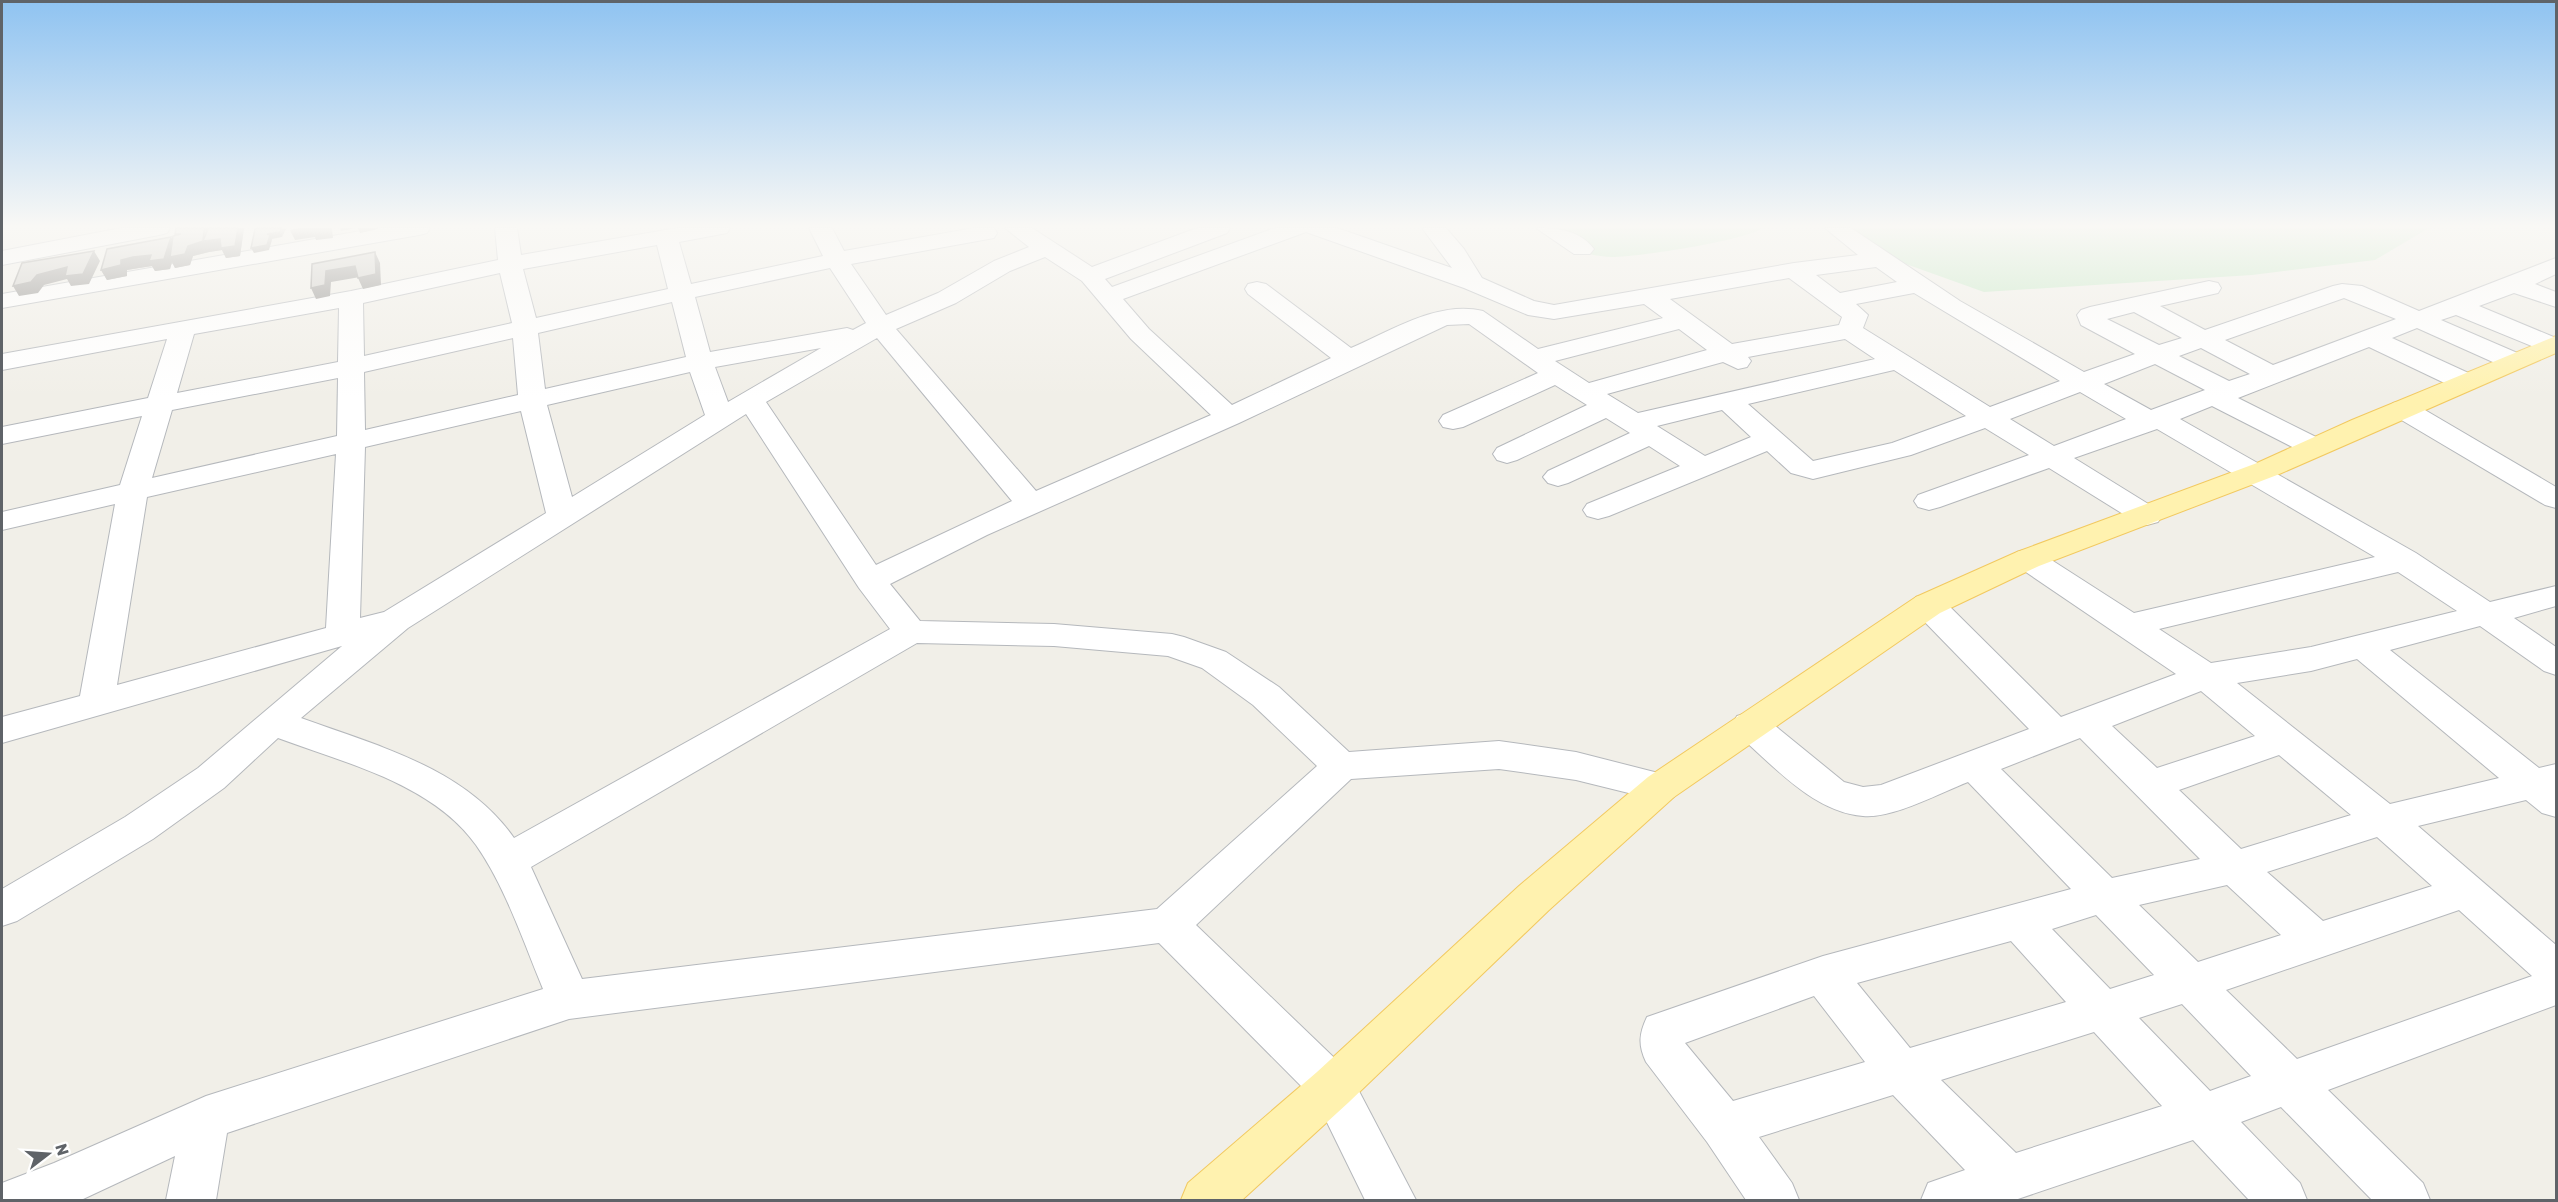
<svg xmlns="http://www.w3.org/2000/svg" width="2558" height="1202" viewBox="0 0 2558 1202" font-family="Rubik,sans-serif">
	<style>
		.green { fill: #c5e8c5 }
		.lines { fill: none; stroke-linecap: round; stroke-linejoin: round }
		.minor-casing { stroke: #b5b8bc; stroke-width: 2 }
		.major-casing { stroke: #f2c960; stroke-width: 2 }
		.minor { fill: #fff; fill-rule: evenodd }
		.major { fill: #fff2af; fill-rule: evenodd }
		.wall { fill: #afaea9 }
		.shaded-wall { fill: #8f8d8a }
		.building { fill: #cccac5; stroke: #8f8d8a; stroke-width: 1.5; fill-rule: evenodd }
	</style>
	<rect width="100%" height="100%" fill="#f1efe8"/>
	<!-- green -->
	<g class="green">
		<path d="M1541,228H1763C1743,241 1638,257 1612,257C1589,256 1555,248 1541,228Z"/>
		<path d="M1841,228H2429L2375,260L2252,275L1984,292L1864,249Z"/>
	</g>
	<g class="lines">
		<!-- minor casing -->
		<g class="minor-casing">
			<g id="minor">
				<path d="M121,228H170L167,233L159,235L2,265V251Z"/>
				<path d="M378,228H430L427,233L419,235L2,308V294Z"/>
				<path d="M495,228H517L521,255L677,228H730L727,233L679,242L691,284L823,256L809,228H832L844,251L974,228H994L997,233L994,238L851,264L886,315L938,293L994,261L1029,247L1005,228H1032L1092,267L1197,228H1230L1227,233L1105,279L1112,287L1275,228H1337L1452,268L1422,228H1446L1464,249L1482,278L1534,301L1554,305L1794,263L1858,255L1825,228H1851L1960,301L2084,372L2135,354L2081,325L2077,315L2081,310L2090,307L2209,281L2218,283L2221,288L2218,293L2160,306L2205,330L2333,286L2342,284L2362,286L2419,311L2556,258V274L2535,284L2556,292V307L2514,293L2479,306L2556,338V353L2544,351L2456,315L2441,320L2522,355L2526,361L2522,367L2513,369L2504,367L2417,328L2392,338L2475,376L2478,382L2475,388L2465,390L2455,388L2369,347L2238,398L2324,441L2328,447L2324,453L2314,456L2304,453L2212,406L2180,419L2416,553L2490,602L2556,586V606L2514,618L2556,647V675L2544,671L2480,626L2390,650L2539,768L2556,764V817L2542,813L2526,800L2418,826L2556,945V1005L2328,1090L2423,1183L2430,1200H2372L2281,1107L2241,1122L2300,1183L2307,1200H2249L2193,1140L2015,1200H1921L1928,1183L1965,1170L1893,1095L1759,1137L1792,1183L1799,1200H1746L1707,1142L1646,1062C1638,1045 1639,1034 1647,1017L1823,956L2071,889L1968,782C1940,793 1892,819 1863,816C1813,812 1773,765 1737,734L1732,725L1737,716L1750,712L1763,716L1844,782L1863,787L1881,785L2029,729L1916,613L1911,605L1916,597L1928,594L1940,597L2061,717L2176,674L2017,566L2012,559L2017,552L2028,549L2039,552L2134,613L2375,557L2157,429L2074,458L2158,510L2162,516L2158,522L2147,525L2136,522L2049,468L1940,507L1929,510L1918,507L1914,501L1918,495L2029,455L1985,428L1911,455L1813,479L1791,473L1767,451L1609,516L1598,519L1587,516L1583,510L1587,504L1680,466L1649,446L1568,483L1558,486L1548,483L1543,477L1548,471L1630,433L1606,418L1517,460L1507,463L1497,460L1493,454L1497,448L1587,405L1555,385L1463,427L1453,429L1443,427L1439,421L1443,415L1538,373L1469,324L1447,325L1239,423L987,535L890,584L920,621L1054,624L1172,634L1184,637L1226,652L1279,687L1349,752L1499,741L1576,752L1674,777L1680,787L1674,797L1661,801L1576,780L1499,769L1351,779L1196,925L1349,1072L1416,1200H1365L1317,1102L1159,943L569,1019L227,1133L216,1200H166L175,1156L81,1200H2V1183L54,1163L206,1096L543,989C523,941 506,888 476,845C433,784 345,763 278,738L224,788L153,839L17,921L2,926V889L125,817L198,768L342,646L2,743V717L80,696L115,504L2,530V512L120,485L142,416L2,444V427L148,398L167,339L2,370V354L351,291L498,260ZM1306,232L1464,288L1528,315L1554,319L1644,304L1663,318L1538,349L1483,311C1438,300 1391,331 1351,348L1266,284L1257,282L1248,284L1245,289L1248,294L1331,358L1232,405L1149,329L1123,299ZM657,245L668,289L536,318L523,269ZM1045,257L1082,281L1131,339L1211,415L1036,491L896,329L956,303L1010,271ZM1876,267L1897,282L1840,293L1816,275ZM830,268L866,323L853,330L847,328L710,352L695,297ZM500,273L512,323L364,356L363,303ZM1789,278L1842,317L1839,325L1732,344L1670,299ZM1914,293L2060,381L1990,407L1863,328L1868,315L1856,304ZM2344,298L2396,319L2273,365L2225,340ZM672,302L686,357L545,389L538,333ZM339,308L338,362L177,393L194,334ZM2134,312L2182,338L2159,345L2107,319ZM1679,329L1707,350L1589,383L1555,361ZM513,338L518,395L365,430L364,372ZM877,338L1012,501L876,565L766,402ZM1845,339L1875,359L1638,413L1607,394L1723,362L1738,369L1747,367L1751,361L1748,357ZM821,348L728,402L715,367ZM2201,348L2250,374L2229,381L2179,356ZM2155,364L2205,390L2151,410L2104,384ZM1894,370L1966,416L1892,443L1813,461L1748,404ZM690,372L705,415L572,497L547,405ZM338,378L337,436L152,478L172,410ZM2080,392L2126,419L2054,446L2010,419ZM1722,410L1751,437L1705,456L1657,426ZM521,411L546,513L384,612L360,618L365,447ZM746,414L859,588L890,629L514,838C465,768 378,746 301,718L408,628ZM336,454L326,628L117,685L147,497ZM2398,572L2457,611L2311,647L2211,663L2159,629ZM917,643L1054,646L1168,656L1202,668L1253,705L1317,766L1157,909L582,979L531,867ZM2357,659L2499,778L2390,804L2237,683L2311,671ZM2201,691L2255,736L2157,768L2112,726ZM2080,738L2200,859L2112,878L2001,769ZM2279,755L2351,815L2241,849L2179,790ZM2377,837L2432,886L2323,921L2267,872ZM2227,885L2281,935L2198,962L2139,905ZM2459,910L2532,976L2297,1059L2226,990ZM2096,915L2154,975L2110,989L2052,929ZM2011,941L2066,1002L1910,1048L1857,983ZM1814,996L1865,1062L1733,1101L1685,1043ZM2182,1004L2251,1076L2210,1091L2139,1018ZM2094,1032L2162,1106L2016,1153L1941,1080Z"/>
				<path d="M1536,228C1557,228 1580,230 1594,249L1590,254H1574Z"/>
				<path d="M2403,401L2413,403L2556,487V508L2545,505L2393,415L2389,409L2393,403Z"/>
			</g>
		</g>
		<!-- major casing -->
		<g class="major-casing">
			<path id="major" d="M2556,336V353L2277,475L2039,566L1940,613L1674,797L1549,910L1349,1102L1242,1200H1181L1188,1183L1317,1072L1519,886L1648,777L1916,597L2017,552L2257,463L2352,420Z"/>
		</g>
		<!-- minor -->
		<use href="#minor" class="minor"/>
		<!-- major -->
		<use href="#major" class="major"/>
	</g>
	<!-- wall -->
	<path class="wall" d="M176,228H244L240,256L226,258L222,250L209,252L193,256L190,265L175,268L172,262L170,269L155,271L152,266L139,268L127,270V276L107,280L101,270L172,239L175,235Z"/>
	<!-- shaded-wall -->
	<g class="shaded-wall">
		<path d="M238,228H244L240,256L226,258L222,250L209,252L193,256L190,265L175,268L172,262L170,269L155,271L152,266L139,268L127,270V276L107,280L101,270L171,237L177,248L188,246Z"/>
		<path d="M281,228L286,229L282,237L272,239V240L269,250L254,253L251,248L267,234Z"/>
		<path d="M299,228H332L333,238L316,240L315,237L295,240L290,230Z"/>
		<path d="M340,228H356L341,231Z"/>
		<path d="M358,228H378V229L360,233Z"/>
		<path d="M94,251L100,261L89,284L71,286L67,279L44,285L38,293L19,296L13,286L37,275L67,267Z"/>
		<path d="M375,252L380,263L381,285L363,289L358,278Z"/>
		<path d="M355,266L360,277L331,282L330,296L316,299L311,288L326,271Z"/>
	</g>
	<!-- building -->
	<g class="building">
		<path d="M176,228H238L235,246L221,248L220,239L203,241L188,246L185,254L170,257L173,236L181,234H175ZM208,229L203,241L204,230Z"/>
		<path d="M258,228H281L280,232L267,234L270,235L267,245L251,248L255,229Z"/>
		<path d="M171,237L164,259L149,261L151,255L133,257L121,260V265L101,270L107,249Z"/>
		<path d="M94,251L83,274L65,276L67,267L37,275L31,282L13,286L22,263Z"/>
		<path d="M375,252L376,274L358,278L355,266L326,271L325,285L311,288L312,264Z"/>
	</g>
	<!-- sky -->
	<linearGradient id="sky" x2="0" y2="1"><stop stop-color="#8fc3f1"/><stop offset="0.57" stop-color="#f9f8f5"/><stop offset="1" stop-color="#f9f8f5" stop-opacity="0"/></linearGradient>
	<rect width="2558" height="397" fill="url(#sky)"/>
	<!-- border -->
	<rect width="2558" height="1202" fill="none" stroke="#5f6368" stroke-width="6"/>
	<!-- north arrow -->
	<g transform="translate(48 1154) rotate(73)" stroke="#ffffff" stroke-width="4.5" paint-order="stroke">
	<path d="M0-4.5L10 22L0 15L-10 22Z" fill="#5f6368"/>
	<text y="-9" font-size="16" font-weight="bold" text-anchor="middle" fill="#5f6368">N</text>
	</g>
</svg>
